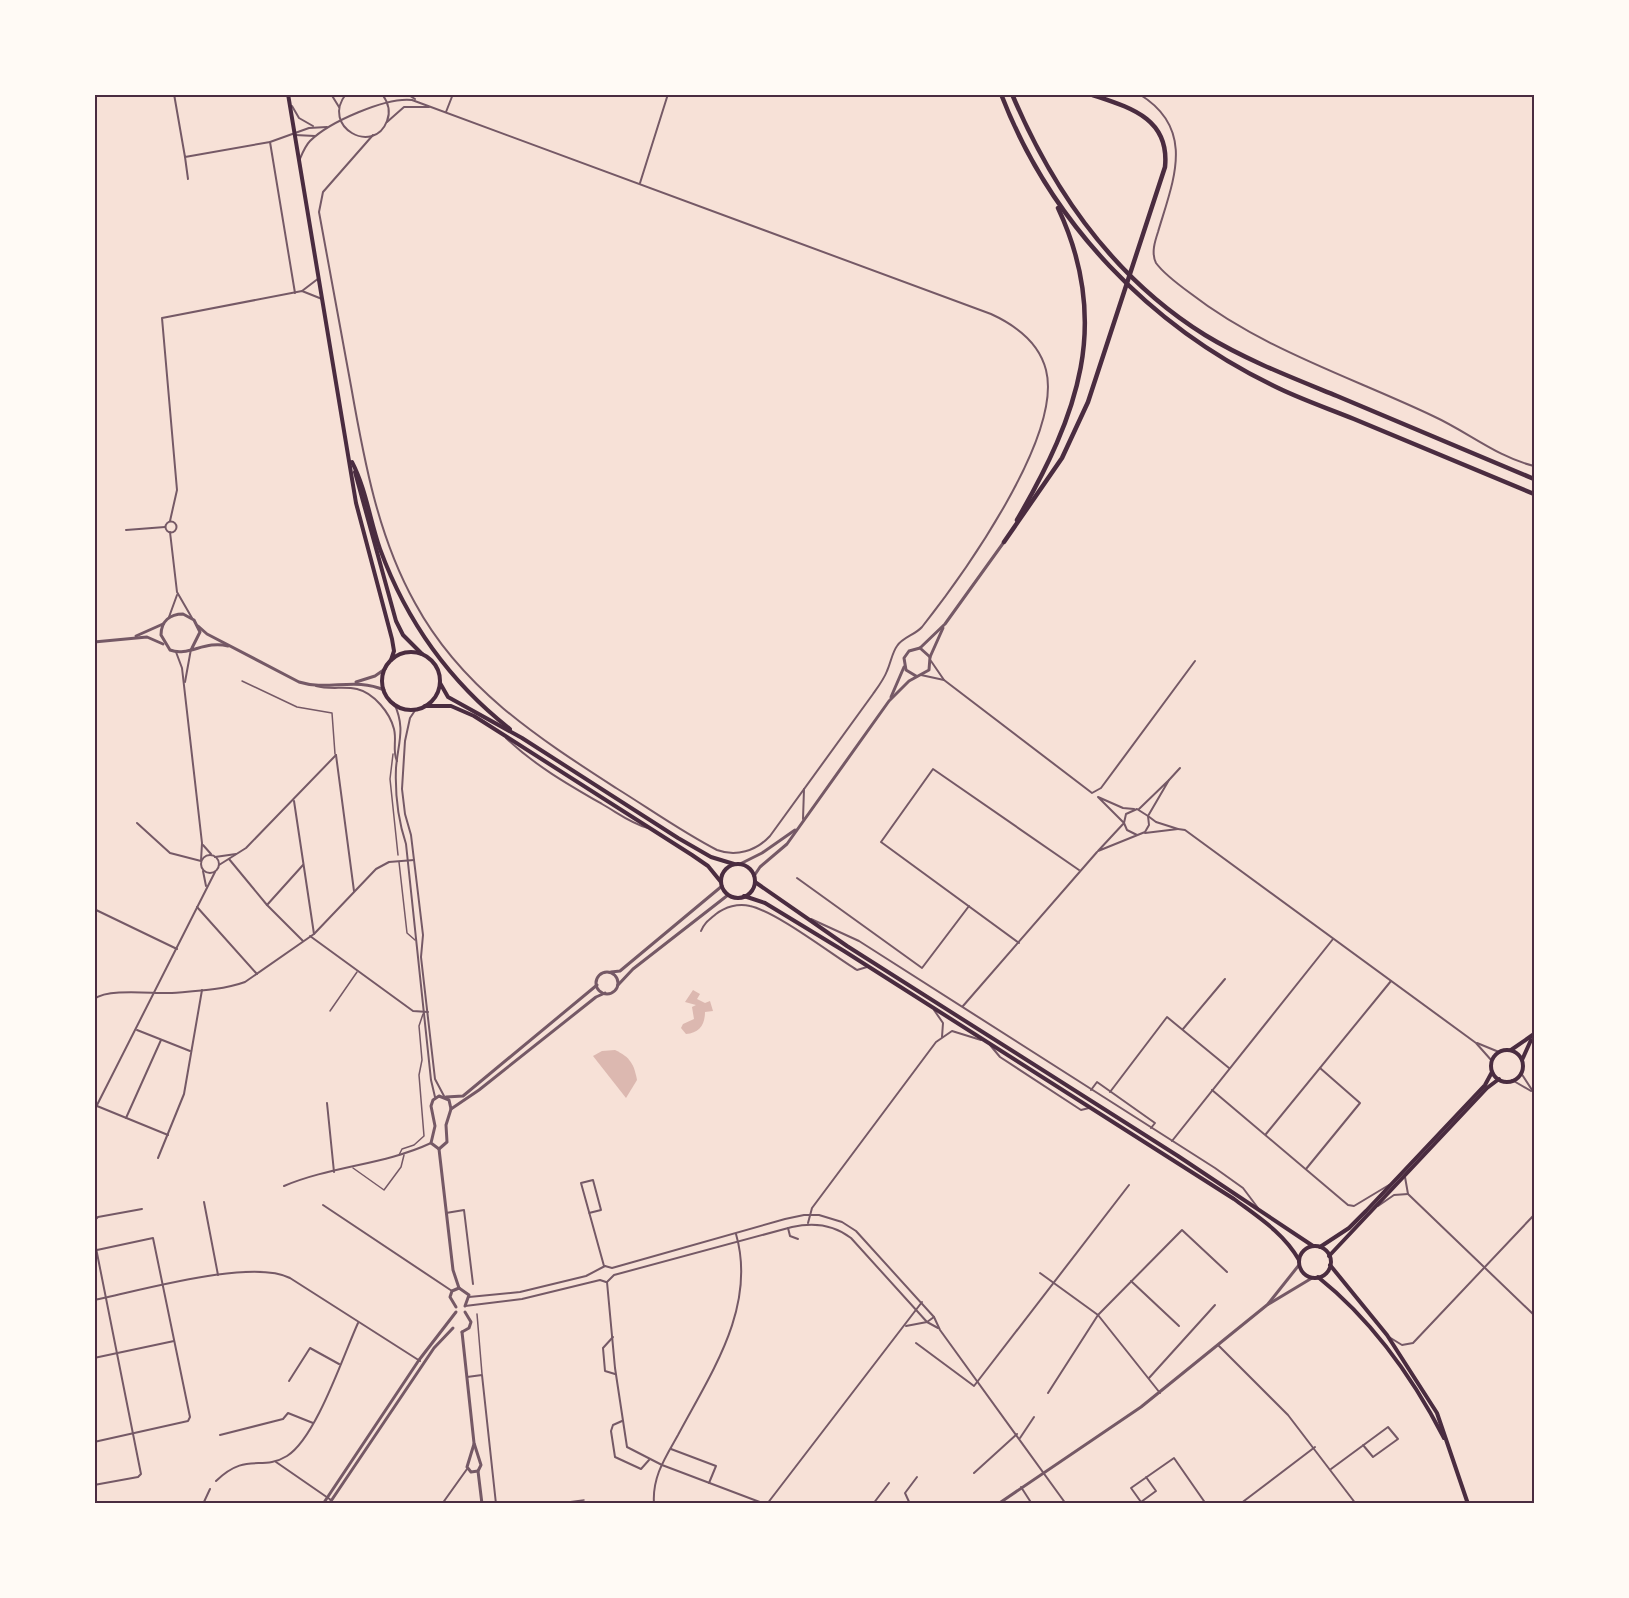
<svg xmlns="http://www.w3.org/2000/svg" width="1629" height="1598" viewBox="0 0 1629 1598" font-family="'Work Sans',sans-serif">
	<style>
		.water { fill: #dcb8b0 }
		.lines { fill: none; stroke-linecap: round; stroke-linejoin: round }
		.stream { stroke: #dcb8b0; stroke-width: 1.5 }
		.service { stroke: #755966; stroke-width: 1.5 }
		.minor { stroke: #755966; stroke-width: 2 }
		.tertiary { stroke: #755966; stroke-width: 3 }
		.primary { stroke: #4a2c40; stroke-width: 4 }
		.motorway { stroke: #4a2c40; stroke-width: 4.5 }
		.neatline { fill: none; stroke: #4a2c40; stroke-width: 2 }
	</style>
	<rect width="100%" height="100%" fill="#f7e1d7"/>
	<!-- water -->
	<g class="water">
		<path d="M693,990L700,994L697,999L705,1003L710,1001L713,1011L705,1012C705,1025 699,1033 686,1034L681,1028L683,1024L694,1019L692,1007L696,1005L685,1002Z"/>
		<path d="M615,1050C630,1057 634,1064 637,1080L626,1098L593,1056L602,1051Z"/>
	</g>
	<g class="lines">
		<!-- stream -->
		<path class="stream" d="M1533,424H1534"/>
		<!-- service -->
		<g class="service">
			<path d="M242,681L297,707L332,713L335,754"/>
			<path d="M393,754L390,779L398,855"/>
			<path d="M399,862L407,933L415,940"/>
			<path d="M330,1011L357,972"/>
			<path d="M399,1155L402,1149L414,1145L424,1136L419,1075L422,1060L419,1026L423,1014"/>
			<path d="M353,1168L384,1190L401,1167L404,1155"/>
			<path d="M477,1314L482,1374"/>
			<path d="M553,1504L584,1500"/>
		</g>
		<!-- minor -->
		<g class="minor">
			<path d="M174,94L185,157L270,142L309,128L327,127"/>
			<path d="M331,94L339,107"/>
			<path d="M346,94C320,127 374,156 387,121C391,111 388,102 382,94"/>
			<path d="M407,94L415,99"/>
			<path d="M1139,94C1197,129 1173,181 1158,232C1155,241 1151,253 1156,263C1164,274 1179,285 1190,293C1262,349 1351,377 1433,416C1468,432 1497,457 1534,466"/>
			<path d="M292,106L299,118L313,126"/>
			<path d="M446,112L453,94"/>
			<path d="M387,122L404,107H429"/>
			<path d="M295,135L315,136"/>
			<path d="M270,142L295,293"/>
			<path d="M185,157L188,179"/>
			<path d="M299,161C302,154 305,146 310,141C329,122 386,97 412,100L991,314C1015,325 1039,342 1046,370C1063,436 963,575 922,627C915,635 903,637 897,646C892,653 891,662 887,671C884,679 878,687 873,694L770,836C756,851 736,857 717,850C682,832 650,809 616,788C537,737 461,688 415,603C378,537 364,460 351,386C340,328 330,270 319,212L323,192L373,135"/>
			<path d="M640,183L668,94"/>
			<path d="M302,291L319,278"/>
			<path d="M170,521L177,490L162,318L302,291L322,299"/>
			<circle cx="171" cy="527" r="5.5"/>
			<path d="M126,530L165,527"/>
			<path d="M170,532L177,592L192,618"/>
			<path d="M169,617L177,595"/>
			<path d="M931,661L944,680L1092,793L1101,788L1195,661"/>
			<path d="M921,675L944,680"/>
			<path d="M185,682L191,649"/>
			<path d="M316,686C330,690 344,686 357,689C374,693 390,713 394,729C397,741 392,751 397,761"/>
			<path d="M394,703C406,729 398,742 396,768C395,793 398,820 406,844L431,1080L435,1097"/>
			<path d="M416,709L410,718L405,741L402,789L405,814L411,835L423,935L421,957L435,1079L444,1096"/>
			<path d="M506,738C534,765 569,785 602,804C618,813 630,823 648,828"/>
			<path d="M336,755L354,891"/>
			<path d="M1169,780L1180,768"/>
			<path d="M294,801L314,934"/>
			<path d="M1134,809L1123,808L1098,797L1124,823L1098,851L1145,832L1149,825L1148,816L1137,809L1126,814L1124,823L1127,830L1137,835"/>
			<path d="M1139,809L1169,780L1148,816L1156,822L1178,829L1145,833"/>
			<path d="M803,819L804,789"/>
			<path d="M137,823L170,853L201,861L202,843L182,668L176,652"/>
			<path d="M1178,829L1185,830L1476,1043L1492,1061"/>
			<path d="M203,845L211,854"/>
			<circle cx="210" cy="864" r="9"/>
			<path d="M215,857L236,854"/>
			<path d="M229,859L267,905L303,941"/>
			<path d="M219,865L246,848L336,755"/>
			<path d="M203,871L206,886"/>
			<path d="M797,878L922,968L969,906"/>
			<path d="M267,905L303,865"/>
			<path d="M197,907L257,974"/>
			<path d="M94,909L177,949"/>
			<path d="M811,919L859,941L1215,1168L1243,1188L1258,1208"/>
			<path d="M701,931C704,923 709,920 716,914C725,907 738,903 750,906C777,912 831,954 857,970L867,967"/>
			<path d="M310,936L413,1011L428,1012"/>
			<path d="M1019,943L881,842L933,769L1079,870"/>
			<path d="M94,999C109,988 153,994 172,993C196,991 223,990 245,982L314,934L376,869L389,862L414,860"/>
			<path d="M963,1006L1097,852"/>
			<path d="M934,1010L943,1023L942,1037"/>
			<path d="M1183,1029L1225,979"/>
			<path d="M137,1030L190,1051"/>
			<path d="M1477,1043L1499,1052"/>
			<path d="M990,1045L1000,1057L1081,1110L1089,1108"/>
			<path d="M1521,1073L1534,1093"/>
			<path d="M1512,1080L1531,1091"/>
			<path d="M1091,1090L1097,1082L1155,1123L1151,1128"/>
			<path d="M1212,1090L1348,1205L1354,1206L1389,1185"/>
			<path d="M1110,1092L1167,1017L1229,1068"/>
			<path d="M327,1103L334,1172"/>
			<path d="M97,1106L168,1135"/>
			<path d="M94,1111L215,872"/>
			<path d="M126,1118L161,1040"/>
			<path d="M1266,1134L1391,981"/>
			<path d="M1172,1141L1333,939"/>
			<path d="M158,1158L184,1094L202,990"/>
			<path d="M1306,1169L1360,1103L1320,1068"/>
			<path d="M1405,1177L1408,1194L1534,1315"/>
			<path d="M284,1186C331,1166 384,1165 431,1143"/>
			<path d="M204,1202L218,1275"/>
			<path d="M323,1205L452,1291"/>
			<path d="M1378,1206L1394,1195L1408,1194"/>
			<path d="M446,1213L464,1210L473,1284"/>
			<path d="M589,1213L601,1210L593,1180L581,1183L604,1266"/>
			<path d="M94,1221L98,1217L142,1209"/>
			<path d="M808,1223L812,1208L936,1042L952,1031L981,1040"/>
			<path d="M788,1228L790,1236L798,1239"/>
			<path d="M94,1238L141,1474L138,1477L94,1485"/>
			<path d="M605,1266L612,1268L785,1219L804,1215H819L842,1222L856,1231L934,1317L940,1330L1066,1504"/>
			<path d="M1040,1273L1098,1315L1160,1393"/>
			<path d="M1131,1281L1179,1326"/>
			<path d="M607,1282L614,1275L792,1227C814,1222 833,1224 851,1238L927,1322L938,1328"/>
			<path d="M607,1282L615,1368L627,1447L662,1465L765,1504"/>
			<path d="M469,1297L520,1292L586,1276L605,1266"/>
			<path d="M94,1300C139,1291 252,1258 290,1278L420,1361"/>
			<path d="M465,1306L522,1299L600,1280L606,1282"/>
			<path d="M906,1326L927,1322L934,1317"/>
			<path d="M613,1337L603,1348L605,1371L615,1374"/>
			<path d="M1389,1337L1402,1345L1413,1343L1534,1215"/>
			<path d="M916,1343L974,1386L1129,1185"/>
			<path d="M1218,1345L1288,1415L1356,1504"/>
			<path d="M94,1358L174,1341"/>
			<path d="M467,1377L482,1375L496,1504"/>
			<path d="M1149,1378L1215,1305"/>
			<path d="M289,1381L310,1348L339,1364"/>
			<path d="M1048,1393L1098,1315L1182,1230L1227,1272"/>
			<path d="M622,1421L613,1425L611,1431L615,1457L641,1469L649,1460"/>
			<path d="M220,1435L283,1419L288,1413L313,1423"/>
			<path d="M1020,1438L1034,1417"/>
			<path d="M94,1442L188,1421L190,1417L153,1238L97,1250"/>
			<path d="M671,1449L716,1466L709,1483"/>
			<path d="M276,1462L331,1500"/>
			<path d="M1331,1469L1388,1427L1398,1439L1373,1457L1363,1445"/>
			<path d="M974,1473L1017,1434"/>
			<path d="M1146,1477L1156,1491L1141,1502L1131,1488L1174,1458L1206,1504"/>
			<path d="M216,1481C247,1451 261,1472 287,1456C316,1438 343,1356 358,1323"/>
			<path d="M1021,1487L1032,1504"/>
			<path d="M203,1504L210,1489"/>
			<path d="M442,1504L467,1469"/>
			<path d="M654,1504C652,1477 665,1458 678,1435C711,1373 757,1307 736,1234"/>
			<path d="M767,1504L922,1302"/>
			<path d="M873,1504L889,1483"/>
			<path d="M910,1504L905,1493L917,1477"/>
			<path d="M1240,1504L1315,1447"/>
		</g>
		<!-- tertiary -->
		<g class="tertiary">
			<path d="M198,626L207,634L299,682C327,691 356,677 384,690"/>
			<path d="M136,636L163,624"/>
			<path d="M94,642L147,637L163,644"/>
			<path d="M192,648L200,632L194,620L183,614C170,614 161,621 161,635L170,650C188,657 205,640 228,646"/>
			<path d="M920,648L945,624L1004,542"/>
			<path d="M930,657L943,628"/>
			<path d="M356,682L375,676L385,669"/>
			<path d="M891,697L904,667"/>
			<path d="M740,864L762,853L795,830"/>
			<path d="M754,876L760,867L787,844L889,701L909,681L929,670L930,657L920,648L909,651L904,658L906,670L916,676"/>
			<path d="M611,972L620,971L722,886"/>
			<circle cx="607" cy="983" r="11"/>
			<path d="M618,985L633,969L728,895"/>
			<path d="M439,1096L449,1100L451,1109L446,1125L447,1142L439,1149L431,1143L435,1126L431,1106L433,1100Z"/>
			<path d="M446,1097L463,1096L597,985"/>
			<path d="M451,1109L479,1090L596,997L605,993"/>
			<path d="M439,1149L453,1270L459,1288"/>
			<path d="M459,1288L469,1295L465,1306"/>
			<path d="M1268,1304L1299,1265"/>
			<path d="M456,1307L450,1297L452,1291L459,1288"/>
			<path d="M462,1332L474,1443L481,1465L478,1471L482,1504"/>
			<path d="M462,1332L469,1328L471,1322L465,1312"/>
			<path d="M474,1444L467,1467L471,1472L478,1471"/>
			<path d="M323,1504L419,1360L456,1312"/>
			<path d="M329,1504L434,1348L453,1328"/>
			<path d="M998,1504L1141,1407L1267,1305L1312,1278"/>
		</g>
		<!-- primary -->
		<g class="primary">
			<path d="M288,94L356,503L392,639L394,651L391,660"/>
			<path d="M352,462C366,489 370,520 380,549C406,620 450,682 510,729"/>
			<path d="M355,472L396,621L403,635L422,654"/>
			<circle cx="411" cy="681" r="29"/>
			<path d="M440,683L448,697L522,738L678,838L711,857L734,864"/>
			<path d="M425,706H451L474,716L692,855L708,866L721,882"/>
			<circle cx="738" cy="881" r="17"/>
			<path d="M755,882L847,946L1178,1156L1313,1246"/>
			<path d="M744,896L765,903L844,951L1234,1199C1258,1217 1284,1233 1299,1260"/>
			<path d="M1511,1050L1534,1034"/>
			<circle cx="1507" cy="1066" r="16"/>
			<path d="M1522,1060L1531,1040"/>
			<circle cx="1315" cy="1262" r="16"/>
			<path d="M1320,1247L1349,1228L1366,1211L1485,1085L1492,1072"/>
			<path d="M1329,1256L1487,1088L1499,1079"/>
			<path d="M1330,1265L1387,1335L1437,1413L1468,1504"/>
			<path d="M1318,1277C1373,1321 1412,1376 1444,1438"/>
		</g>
		<!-- motorway -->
		<g class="motorway">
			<path d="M1001,94C1051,224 1150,326 1274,386C1300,399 1327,408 1354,419C1414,444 1474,469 1534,494"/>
			<path d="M1012,94C1053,191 1115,279 1205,335C1246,360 1293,378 1337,396C1403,424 1469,451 1534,479"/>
			<path d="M1017,520C1078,415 1112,323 1058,208"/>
			<path d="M1004,542L1062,458L1088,402L1165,167C1170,117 1128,107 1090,94"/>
		</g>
	</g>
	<!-- border -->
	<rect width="1629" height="1598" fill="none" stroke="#fffaf5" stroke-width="192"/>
	<rect x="96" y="96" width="1437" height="1406" class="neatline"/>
</svg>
